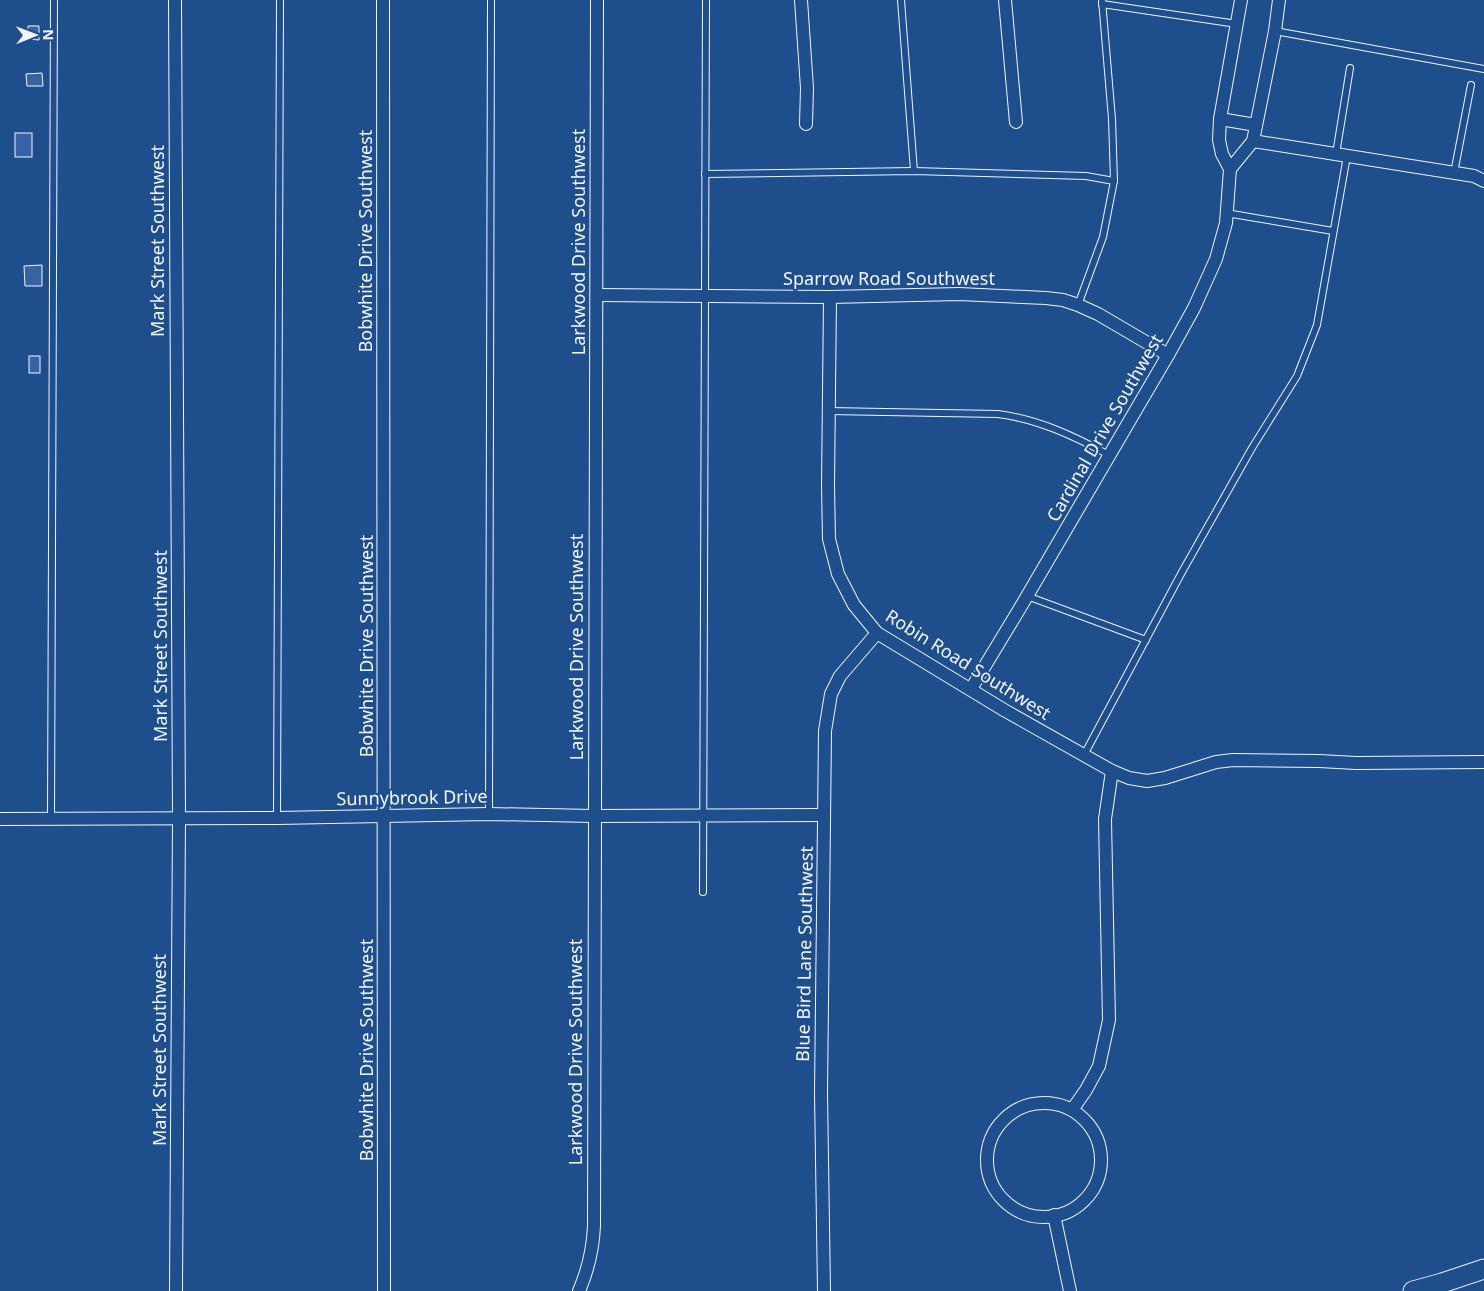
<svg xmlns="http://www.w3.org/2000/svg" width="1484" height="1291" viewBox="0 0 1484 1291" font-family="'Noto Sans',sans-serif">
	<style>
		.building { fill: #3563a3; stroke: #f2f6ff }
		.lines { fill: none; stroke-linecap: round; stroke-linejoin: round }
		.lane-casing { stroke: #f2f6ff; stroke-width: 8 }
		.street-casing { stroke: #f2f6ff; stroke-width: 14 }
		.secondary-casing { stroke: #f2f6ff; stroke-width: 21 }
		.lane { stroke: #1f4e8c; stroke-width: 6 }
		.street { stroke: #1f4e8c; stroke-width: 12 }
		.secondary { stroke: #1f4e8c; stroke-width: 19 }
		.labels { text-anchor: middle; stroke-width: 4; stroke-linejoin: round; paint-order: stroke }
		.street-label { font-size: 18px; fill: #f2f6ff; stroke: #1f4e8c }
	</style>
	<rect width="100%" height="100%" fill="#1f4e8c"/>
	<!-- building -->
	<g class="building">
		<path d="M28,26H39V40L28,39Z"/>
		<path d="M42,73L43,86H27L26,74Z"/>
		<rect x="15" y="133" width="17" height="24"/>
		<path d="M42,265V286H25L24,266Z"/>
		<rect x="29" y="356" width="11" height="17"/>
	</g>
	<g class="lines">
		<!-- lane casing -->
		<g class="lane-casing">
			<g id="lane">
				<path d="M901,0L914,171"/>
				<path d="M1102,4L1237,24"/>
				<path d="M1275,31L1484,69"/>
				<path d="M1336,154L1350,68"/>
				<path d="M1454,173L1471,85"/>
				<path d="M705,174L914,171L1086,176L1114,181"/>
				<path d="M1226,213L1333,231"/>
				<path d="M1078,305L1103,237L1114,181L1112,119L1102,0"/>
				<path d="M828,411L998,414C1038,419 1074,436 1109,455"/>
				<path d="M1027,596L1146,640"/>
				<path d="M1084,755L1182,572L1252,448L1297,376L1317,325L1347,156"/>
				<path d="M489,814L491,0"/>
				<path d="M277,818L280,0"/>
				<path d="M51,819L54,0"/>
				<path d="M703,892L706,0"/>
			</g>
		</g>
		<!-- street casing -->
		<g class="street-casing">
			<g id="street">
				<path d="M175,0L179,819L176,1291"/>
				<path d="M383,0L384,1291"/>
				<path d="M801,0L807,88L806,124"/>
				<path d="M1005,0L1016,122"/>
				<path d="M1220,119L1256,125"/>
				<path d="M1253,141L1474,176L1484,181"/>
				<path d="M1230,169L1253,141L1275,31L1279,0"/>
				<path d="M597,295L830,297L959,294L1046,298L1063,300L1078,305L1098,314L1168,355"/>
				<path d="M830,297L828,486L829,539L838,574L854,605L877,633L1004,710L1112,771L1129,778L1147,781L1165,778L1216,762L1233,760L1319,761L1356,763L1484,762"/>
				<path d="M971,689L1023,603L1168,355L1194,308L1216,259L1226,223L1230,169L1222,154L1219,140L1220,119L1241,0"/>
				<path d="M0,819L277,818L489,814L594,816L824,815"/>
				<circle cx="1044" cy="1160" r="57"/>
				<path d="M1072,1110L1086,1090L1099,1066L1109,1020L1105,819L1112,771"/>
				<path d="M1054,1215L1070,1291"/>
				<path d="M579,1291C588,1270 593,1249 594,1226C594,817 597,409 597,0"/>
				<path d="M824,1291L821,1093L825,731L831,694L840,676L877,633"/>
			</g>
		</g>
		<!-- secondary casing -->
		<g class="secondary-casing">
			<path id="secondary" d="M1413,1291L1442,1283L1484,1269"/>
		</g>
		<!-- lane -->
		<use href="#lane" class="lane"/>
		<!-- street -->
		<use href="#street" class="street"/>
		<!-- secondary -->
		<use href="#secondary" class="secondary"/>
	</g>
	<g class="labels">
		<!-- street labels -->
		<g class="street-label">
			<text transform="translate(158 241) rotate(-90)" y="6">Mark Street Southwest</text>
			<text transform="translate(366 241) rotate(-90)" y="6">Bobwhite Drive Southwest</text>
			<text transform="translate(579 242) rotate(-90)" y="6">Larkwood Drive Southwest</text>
			<text x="889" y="285">Sparrow Road Southwest</text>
			<text transform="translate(1105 428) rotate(-60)" y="6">Cardinal Drive Southwest</text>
			<text transform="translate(161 646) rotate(-90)" y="6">Mark Street Southwest</text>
			<text transform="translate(367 646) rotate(-90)" y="6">Bobwhite Drive Southwest</text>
			<text transform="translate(577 647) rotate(-90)" y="6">Larkwood Drive Southwest</text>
			<text transform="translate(968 665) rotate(32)" y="6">Robin Road Southwest</text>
			<text transform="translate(412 798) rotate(-1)" y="6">Sunnybrook Drive</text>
			<text transform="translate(805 954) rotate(-89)" y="6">Blue Bird Lane Southwest</text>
			<text transform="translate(160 1050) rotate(-90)" y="6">Mark Street Southwest</text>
			<text transform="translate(367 1050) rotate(-90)" y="6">Bobwhite Drive Southwest</text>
			<text transform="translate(576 1052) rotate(-90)" y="6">Larkwood Drive Southwest</text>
		</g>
	</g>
	<!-- north arrow -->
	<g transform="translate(35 35) rotate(89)" stroke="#1f4e8c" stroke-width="4" paint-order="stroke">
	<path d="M0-4L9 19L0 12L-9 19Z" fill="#f2f6ff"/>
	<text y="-8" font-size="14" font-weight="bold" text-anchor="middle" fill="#f2f6ff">N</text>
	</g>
</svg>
